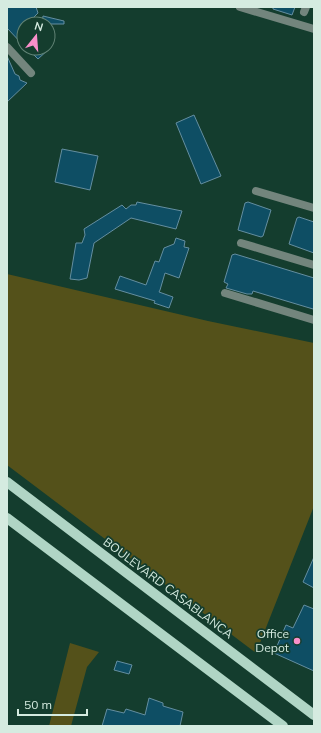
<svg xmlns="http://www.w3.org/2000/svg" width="321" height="733" viewBox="0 0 321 733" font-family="Mulish,sans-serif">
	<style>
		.green { fill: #54511a }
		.building { fill: #0e4e64; stroke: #648ea0 }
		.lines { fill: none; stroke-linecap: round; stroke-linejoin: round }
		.street { stroke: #73857d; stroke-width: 8 }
		.primary { stroke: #b0d5c5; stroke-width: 10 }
		.poi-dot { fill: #f98fca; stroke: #143d2e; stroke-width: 1.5 }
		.labels { text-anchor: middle; stroke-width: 3.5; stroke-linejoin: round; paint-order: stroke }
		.street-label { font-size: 12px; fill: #d5ebe0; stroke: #143d2e }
		.poi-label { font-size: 12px; fill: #d5ebe0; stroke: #143d2e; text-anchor: end }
	</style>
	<rect width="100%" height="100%" fill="#143d2e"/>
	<!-- green -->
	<g class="green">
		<path d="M7,274L208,321L314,343V506L256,653L7,465Z"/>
		<path d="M70,643L99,652L87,667L71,726H49Z"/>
	</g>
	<!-- building -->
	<g class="building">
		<path d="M7,7H36L38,13L27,24H24V46L7,28Z"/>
		<path d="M273,7H295L292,15L273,9Z"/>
		<path d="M43,16L64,21V24H42Z"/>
		<path d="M27,48H50L38,59Z"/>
		<path d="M7,56L15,74L19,76L20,80L27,83L7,102Z"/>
		<path d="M194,115L221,176L201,184L176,123Z"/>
		<path d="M62,149L98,156L90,190L55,182Z"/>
		<path d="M137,202L182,211L176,229L131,218L94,243L87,278L79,280L70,279L76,243H82L85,235L84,229L122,205L126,209L131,205H136Z"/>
		<path d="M248,202L271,210L263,236L261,237L238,230L245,203Z"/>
		<path d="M299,217L314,222V253L289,244L297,218Z"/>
		<path d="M176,238L185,241L184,247L189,248L179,278L165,273L160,290L159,292L173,297L169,308L154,303L155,301L115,289L120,276L146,285L155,261L159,262L164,248L174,244Z"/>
		<path d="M235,254L314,278V308L313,309L253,291L252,294H247L226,288L228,284L224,282L232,255Z"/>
		<path d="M314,557V588L303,582Z"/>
		<path d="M304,605L314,609V671L274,653L286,625L293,628Z"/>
		<path d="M117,661L132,665L129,674L114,670Z"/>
		<path d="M149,698L163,703V706L183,712L180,726H102L107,709L124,713L126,709L145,715Z"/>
	</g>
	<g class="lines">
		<!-- street -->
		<g class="street">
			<path d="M240,7L314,29"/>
			<path d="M304,12L306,7"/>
			<path d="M7,47L31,73"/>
			<path d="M256,191L314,208"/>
			<path d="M241,243L314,265"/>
			<path d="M225,293L314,320"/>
		</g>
		<!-- primary -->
		<g class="primary">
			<path d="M7,482L314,715"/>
			<path d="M7,518L283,726"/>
		</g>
	</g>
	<!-- markers -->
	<circle class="poi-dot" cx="297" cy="641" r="4"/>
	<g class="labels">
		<!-- street labels -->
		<g class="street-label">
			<text transform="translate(168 588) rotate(37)" y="4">BOULEVARD CASABLANCA</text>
		</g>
		<!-- poi labels -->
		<g class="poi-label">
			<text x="289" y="638">Office<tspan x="289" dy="14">Depot</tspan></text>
		</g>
	</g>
	<!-- border -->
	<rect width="321" height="733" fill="none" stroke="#d5ebe0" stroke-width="16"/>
	<!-- north arrow -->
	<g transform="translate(36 36) rotate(17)"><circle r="19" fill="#143d2e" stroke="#618375"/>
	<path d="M0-3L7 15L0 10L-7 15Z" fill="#f98fca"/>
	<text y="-6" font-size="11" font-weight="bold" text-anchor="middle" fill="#d5ebe0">N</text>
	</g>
	<!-- scale -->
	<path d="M18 709v6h69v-6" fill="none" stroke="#d5ebe0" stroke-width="2"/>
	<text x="24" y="709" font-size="12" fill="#d5ebe0" stroke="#143d2e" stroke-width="3" paint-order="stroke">50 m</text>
</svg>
